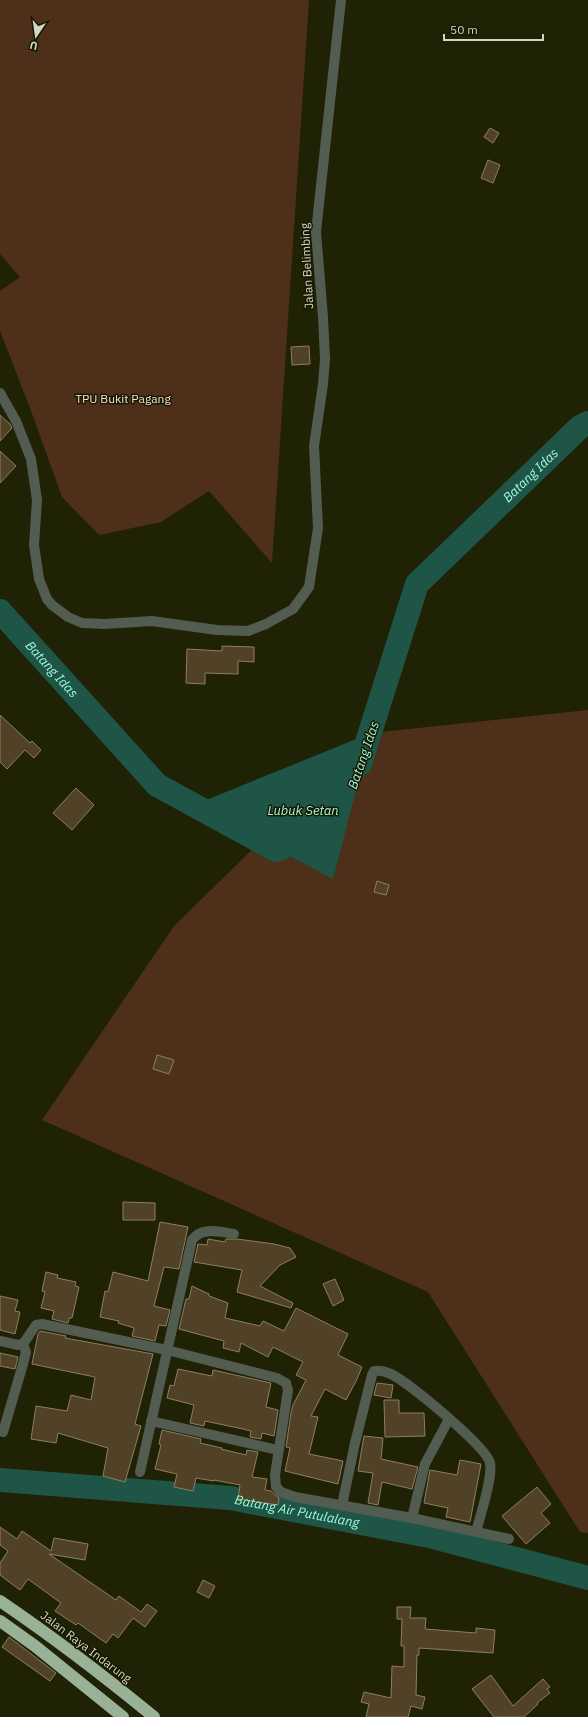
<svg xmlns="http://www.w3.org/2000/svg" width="588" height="1717" viewBox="0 0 588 1717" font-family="'IBM Plex Sans',sans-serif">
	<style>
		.green { fill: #4e2f1a }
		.water { fill: #1e5546 }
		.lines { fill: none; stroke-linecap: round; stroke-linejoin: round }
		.river { stroke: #1e5546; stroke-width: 24 }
		.building { fill: #514227; stroke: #8e7e61 }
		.minor { stroke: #535c51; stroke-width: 10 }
		.highway { stroke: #99b196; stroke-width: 12 }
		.labels { text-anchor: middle; stroke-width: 3; stroke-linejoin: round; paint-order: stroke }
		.street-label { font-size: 12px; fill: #d4d6c5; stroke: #171800 }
		.park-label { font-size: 12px; fill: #f9dece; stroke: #171800 }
		.water-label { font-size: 13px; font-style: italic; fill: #a1f9dd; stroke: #171800 }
	</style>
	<rect width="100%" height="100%" fill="#202205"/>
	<!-- green -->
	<g class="green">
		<path d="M0,0H309L272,563L209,491L161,522L99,535L62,497L30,408L0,331V291L20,277L0,254Z"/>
		<path d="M588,710V1533L580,1532L428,1292L42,1120L174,926L371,733Z"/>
	</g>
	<!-- water -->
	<path class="water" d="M371,733L333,879L194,805Z"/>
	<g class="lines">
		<!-- river -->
		<g class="river">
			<path id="s1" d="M0,611L157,785L276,850L307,836"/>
			<path id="s2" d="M360,764L417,584L580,427L588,423"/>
			<path id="s3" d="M0,1480L230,1498L429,1536L588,1578"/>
		</g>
	</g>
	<!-- building -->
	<g class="building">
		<path d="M490,128L499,133L493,143L484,137Z"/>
		<path d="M488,160L500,165L493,183L481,178Z"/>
		<path d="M309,346L310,364L292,365L291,347Z"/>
		<path d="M0,415L10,424L12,428L0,441Z"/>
		<path d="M0,451L16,466L0,483Z"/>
		<path d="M222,646L254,647V662L238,661V674L205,673V684L186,683L187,649L222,651Z"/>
		<path d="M0,715L30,743L32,741L41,750L34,758L25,750L7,769L0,762Z"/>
		<path d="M76,788L94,805L72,830L53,813Z"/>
		<path d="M377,881L389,885L386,895L374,892Z"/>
		<path d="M157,1055L174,1060L169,1074L153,1069Z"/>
		<path d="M123,1202L155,1203V1220H123Z"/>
		<path d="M160,1222L188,1227L179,1269L164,1267L154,1306L170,1310L166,1326L159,1325L155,1341L132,1336L134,1328L118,1323L119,1321L100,1317L105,1291L108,1292L113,1272L148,1281Z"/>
		<path d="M208,1239L225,1242L226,1239H237L274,1244L290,1248L296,1257L280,1265L260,1286L293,1303L291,1308L237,1292L242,1270L194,1262L198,1244L207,1245Z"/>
		<path d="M46,1272L58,1275L57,1278L76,1282L75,1286L79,1287L72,1318H69L68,1323L52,1319L54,1311L41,1308L45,1292L42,1291Z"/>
		<path d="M335,1279L344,1300L333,1306L323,1284Z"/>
		<path d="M192,1286L209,1294V1296L228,1303L225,1318L260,1326L263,1321L284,1331L296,1308L348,1334L338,1355L362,1367L357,1379L346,1400L325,1389L311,1416L318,1417L309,1454L343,1461L338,1484L285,1471L290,1448L286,1447L291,1413L293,1405L306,1380L296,1375L303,1362L273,1347L268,1357L241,1343L239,1352L223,1348L224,1341L179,1329L186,1299H189Z"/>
		<path d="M0,1296L18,1300L15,1311L20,1312L15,1334L0,1330Z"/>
		<path d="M40,1331L66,1336L65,1338L153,1354L135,1424L141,1426L125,1482L103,1476L108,1448L58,1433L56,1443L31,1439L36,1406L67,1411L71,1395L91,1400L95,1377L32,1364L38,1334Z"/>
		<path d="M0,1353L18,1357L15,1369L0,1366Z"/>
		<path d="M178,1369L212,1376L213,1370L271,1383L266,1407L278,1410L274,1436L262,1433L261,1439L250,1437L251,1431L243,1429L205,1421L204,1426L190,1423L194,1405L167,1398L170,1385L174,1386Z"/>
		<path d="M377,1383L393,1385L391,1398L374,1395Z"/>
		<path d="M384,1400H399V1413H424L425,1436L385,1437Z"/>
		<path d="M162,1430L201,1439L200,1443L222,1448L221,1449L246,1455L247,1450L258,1452L252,1477L267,1479L265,1490L271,1491L279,1498L278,1505L238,1499L240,1485L214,1480V1481L196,1478L193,1491L174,1487L177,1474L155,1469L161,1445L159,1444Z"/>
		<path d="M364,1436L383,1438L381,1459L418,1467L412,1489L382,1482L378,1505L368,1503L373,1473L358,1471Z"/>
		<path d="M460,1460L481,1464L470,1522L446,1517L448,1508L424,1503L430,1470L457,1475Z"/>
		<path d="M537,1487L551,1504L541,1513L550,1523L526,1544L502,1516Z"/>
		<path d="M0,1527L17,1539L22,1531L51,1551L54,1538L88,1544L85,1560L49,1554L116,1600L119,1596L141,1612L147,1604L157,1611L145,1627L133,1618L118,1638L113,1634L106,1643L78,1623L76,1625L55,1611L61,1603L28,1579L20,1590L0,1575V1563L8,1551L0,1545Z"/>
		<path d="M203,1580L215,1586L209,1598L197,1592Z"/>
		<path d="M397,1607H411L410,1618H426L425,1629L476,1633V1628L495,1630L493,1653L419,1648V1655H417L416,1695L425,1697L422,1709L411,1706L408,1717H366L369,1704L361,1702L364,1692L391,1698L392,1666L404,1667V1646H401L402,1619H397Z"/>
		<path d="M9,1637L56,1673L50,1681L2,1647Z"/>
		<path d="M491,1675L513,1706L543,1679L550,1687L547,1689L550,1693L537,1703L538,1704L524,1717H494L472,1689Z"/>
	</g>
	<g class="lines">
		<!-- minor -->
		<g class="minor">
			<path d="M0,393L16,421L31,459L37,500L34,545L39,579L47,599L52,605L68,617L82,623L104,624L152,621L217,630L248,631L266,624L293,609L309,587L318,528L314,446L323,384L325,359L323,317L316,232L341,0"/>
			<path d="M0,1341L18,1345L23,1344L36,1325L42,1324L167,1350L277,1378L286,1383L288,1390L275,1475L276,1487L281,1492L295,1497L412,1518L509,1539"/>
			<path d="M151,1421L278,1450"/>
			<path d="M3,1432L23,1364L26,1352L23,1344"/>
			<path d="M140,1472L192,1240C202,1226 220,1232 234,1234"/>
			<path d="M342,1505L355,1443L372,1375L374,1371C380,1370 385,1371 391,1374C409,1383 486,1446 490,1463C493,1478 480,1516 476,1532"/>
			<path d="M412,1518L425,1464L449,1419"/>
		</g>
		<!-- highway -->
		<g class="highway">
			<path d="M0,1601C53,1637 104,1676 154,1717"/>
			<path d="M0,1621L35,1646L123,1717"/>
		</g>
	</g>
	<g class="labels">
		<!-- street labels -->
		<g class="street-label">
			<text transform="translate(307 266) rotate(-93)" y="4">Jalan Belimbing</text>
			<text transform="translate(86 1647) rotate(37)" y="4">Jalan Raya Indarung</text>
		</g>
		<!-- park labels -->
		<g class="park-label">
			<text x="123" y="403">TPU Bukit Pagang</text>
		</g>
		<!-- water labels -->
		<g class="water-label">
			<text dy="5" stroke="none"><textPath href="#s2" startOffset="346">Batang Idas</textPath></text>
			<text dy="5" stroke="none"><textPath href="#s1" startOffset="78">Batang Idas</textPath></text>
			<text transform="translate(363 755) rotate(-71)" y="5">Batang Idas</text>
			<text x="303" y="815">Lubuk Setan</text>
			<text dy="5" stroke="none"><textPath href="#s3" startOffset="299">Batang Air Putulalang</textPath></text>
		</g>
	</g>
	<!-- north arrow -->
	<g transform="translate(36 36) rotate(193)" stroke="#171800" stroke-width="3" paint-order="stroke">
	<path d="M0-3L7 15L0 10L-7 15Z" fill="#d4d6c5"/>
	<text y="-6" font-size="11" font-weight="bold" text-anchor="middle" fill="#d4d6c5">U</text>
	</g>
	<!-- scale -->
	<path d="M444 34v6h99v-6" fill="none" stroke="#d4d6c5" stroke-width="2"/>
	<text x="450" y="34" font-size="12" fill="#d4d6c5" stroke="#171800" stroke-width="3" paint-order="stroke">50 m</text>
</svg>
